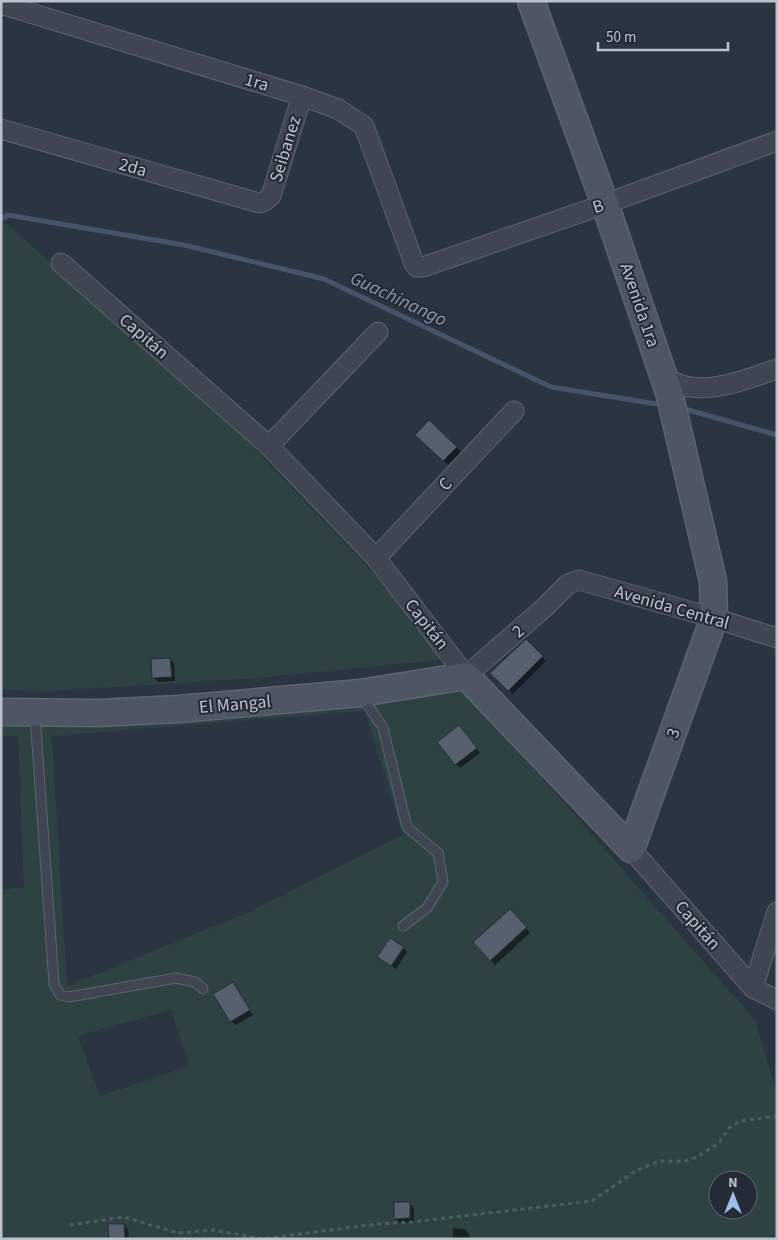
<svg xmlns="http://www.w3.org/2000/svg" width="778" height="1240" viewBox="0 0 778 1240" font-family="'Source Sans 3',sans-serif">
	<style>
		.green { fill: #2e4143; fill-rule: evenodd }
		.shadow { fill: #0007 }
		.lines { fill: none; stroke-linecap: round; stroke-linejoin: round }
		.stream { stroke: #455469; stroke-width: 5 }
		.building { fill: #57606e; stroke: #262d38 }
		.lane-casing { stroke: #5d646e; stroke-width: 11 }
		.street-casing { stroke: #5d646e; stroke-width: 21 }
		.secondary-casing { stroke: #5d646e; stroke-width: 29 }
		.path { stroke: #4d5e61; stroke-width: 3; stroke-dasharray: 4 4; stroke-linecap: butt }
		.lane { stroke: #3f4651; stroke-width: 9 }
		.street { stroke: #3f4651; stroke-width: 19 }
		.secondary { stroke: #4e5663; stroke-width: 26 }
		.labels { text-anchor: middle; stroke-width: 4; stroke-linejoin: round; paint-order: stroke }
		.street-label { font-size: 18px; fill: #bcc2cb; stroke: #242b36 }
		.water-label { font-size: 19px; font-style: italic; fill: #8798ae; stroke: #242b36 }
	</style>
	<rect width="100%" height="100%" fill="#2b3441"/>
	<!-- green -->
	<g class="green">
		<path d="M1,221L13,229L241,434L391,592L440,651L441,660L246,679L50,691L1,690Z"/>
		<path d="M462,687L755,1020L777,1094V1239H1V890L24,887L18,736H1V725ZM365,711L403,835L252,911L67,986L52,736ZM171,1010L189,1066L100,1096L78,1036ZM718,1180H748V1210H718Z"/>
	</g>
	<!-- shadow -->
	<g class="shadow">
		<path d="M429,421L461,452L448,465L417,435Z"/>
		<path d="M526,640L546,661L513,694L492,673Z"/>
		<path d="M170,659L174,664L175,681L158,682L154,678Z"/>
		<path d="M463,731L480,753L460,768L456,764Z"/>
		<path d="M510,911L530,933L495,965L475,943Z"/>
		<path d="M403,948L407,952L396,969L383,961Z"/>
		<path d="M232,983L253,1015L236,1025L231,1021Z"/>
		<path d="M409,1203L414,1208V1222L400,1223L395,1218Z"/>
		<path d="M124,1225L128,1229L129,1239H110Z"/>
		<path d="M453,1228L465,1229L469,1234V1239H453Z"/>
	</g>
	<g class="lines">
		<!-- stream -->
		<g class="stream">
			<path d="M1,219L8,215L184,245L324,279L551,387L663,405"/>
			<path d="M681,408L777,435"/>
		</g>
	</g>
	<!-- building -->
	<g class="building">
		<path d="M429,420L457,447L443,461L415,435Z"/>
		<path d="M526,639L543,656L508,691L490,673Z"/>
		<path d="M170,658L172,677L152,678L151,659Z"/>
		<path d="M459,725L477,748L455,765L437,742Z"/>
		<path d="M510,909L527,927L490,961L473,942Z"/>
		<path d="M390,938L404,947L391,966L377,957Z"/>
		<path d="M233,982L250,1010L230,1022L213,994Z"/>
		<path d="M394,1202H410V1218L394,1219Z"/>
		<path d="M108,1224H124L125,1238L109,1239Z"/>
	</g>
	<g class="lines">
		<!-- lane casing -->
		<g class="lane-casing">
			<g id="lane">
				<path d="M361,695L383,728L407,827L438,853L443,882L427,908L403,926"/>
				<path d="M35,715L54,984L60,995L69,997L176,978L195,982L203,989"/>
			</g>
		</g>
		<!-- street casing -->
		<g class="street-casing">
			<g id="street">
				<path d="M1,4L302,96L338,109L364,126L414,263L417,267H423L605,204L777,141"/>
				<path d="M1,129L259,203L265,201L271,196L302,96"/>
				<path d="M61,263L269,446L376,558L466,676L544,608L568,584L579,580L714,618L777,638"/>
				<path d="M664,378C673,381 681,386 690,387C720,391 749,378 777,369"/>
				<path d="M269,446L378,332"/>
				<path d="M376,558L514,411"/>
				<path d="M631,849L753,988L777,1000"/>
				<path d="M753,988L777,912"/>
			</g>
		</g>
		<!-- secondary casing -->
		<g class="secondary-casing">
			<path id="secondary" d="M1,712L98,713L179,709L360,693L466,676L631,849L714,618L713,581L669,392L605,204L531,1"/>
		</g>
		<!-- path -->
		<path class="path" d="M70,1225L124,1217L178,1233L214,1230L262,1239L377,1224L412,1222L592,1201L637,1170L660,1161H685L697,1157L719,1143L729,1128L741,1121L777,1116"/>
		<!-- lane -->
		<use href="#lane" class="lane"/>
		<!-- street -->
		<use href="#street" class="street"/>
		<!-- secondary -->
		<use href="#secondary" class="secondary"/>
	</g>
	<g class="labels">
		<!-- street labels -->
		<g class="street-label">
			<text transform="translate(257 82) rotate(17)" y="6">1ra</text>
			<text transform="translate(285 149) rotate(-73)" y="6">Seibanez</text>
			<text transform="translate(133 167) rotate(16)" y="6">2da</text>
			<text transform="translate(598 206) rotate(-19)" y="6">B</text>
			<text transform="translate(640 305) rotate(71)" y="6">Avenida 1ra</text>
			<text transform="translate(144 336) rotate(41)" y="6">Capitán</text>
			<text transform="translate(445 484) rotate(-47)" y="6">C</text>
			<text transform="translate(672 607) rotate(16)" y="6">Avenida Central</text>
			<text transform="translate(427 624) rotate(52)" y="6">Capitán</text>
			<text transform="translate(518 631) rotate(-41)" y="6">2</text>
			<text transform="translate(235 704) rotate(-5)" y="6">El Mangal</text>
			<text transform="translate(673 733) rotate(-70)" y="6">3</text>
			<text transform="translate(698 925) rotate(49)" y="6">Capitán</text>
		</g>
		<!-- water labels -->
		<g class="water-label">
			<text transform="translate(399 298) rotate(25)" y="7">Guachinango</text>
		</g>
	</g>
	<!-- border -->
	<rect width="778" height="1240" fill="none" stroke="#bcc2cb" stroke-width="5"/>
	<!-- north arrow -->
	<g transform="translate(733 1195)"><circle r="24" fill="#242b36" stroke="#616772"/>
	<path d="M0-4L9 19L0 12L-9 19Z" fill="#a0bcec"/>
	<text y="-8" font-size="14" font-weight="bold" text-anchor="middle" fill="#bcc2cb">N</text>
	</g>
	<!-- scale -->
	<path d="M598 42v8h130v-8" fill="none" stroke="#bcc2cb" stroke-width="2.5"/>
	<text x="606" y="42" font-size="15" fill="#bcc2cb" stroke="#242b36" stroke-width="4" paint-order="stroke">50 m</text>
</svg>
